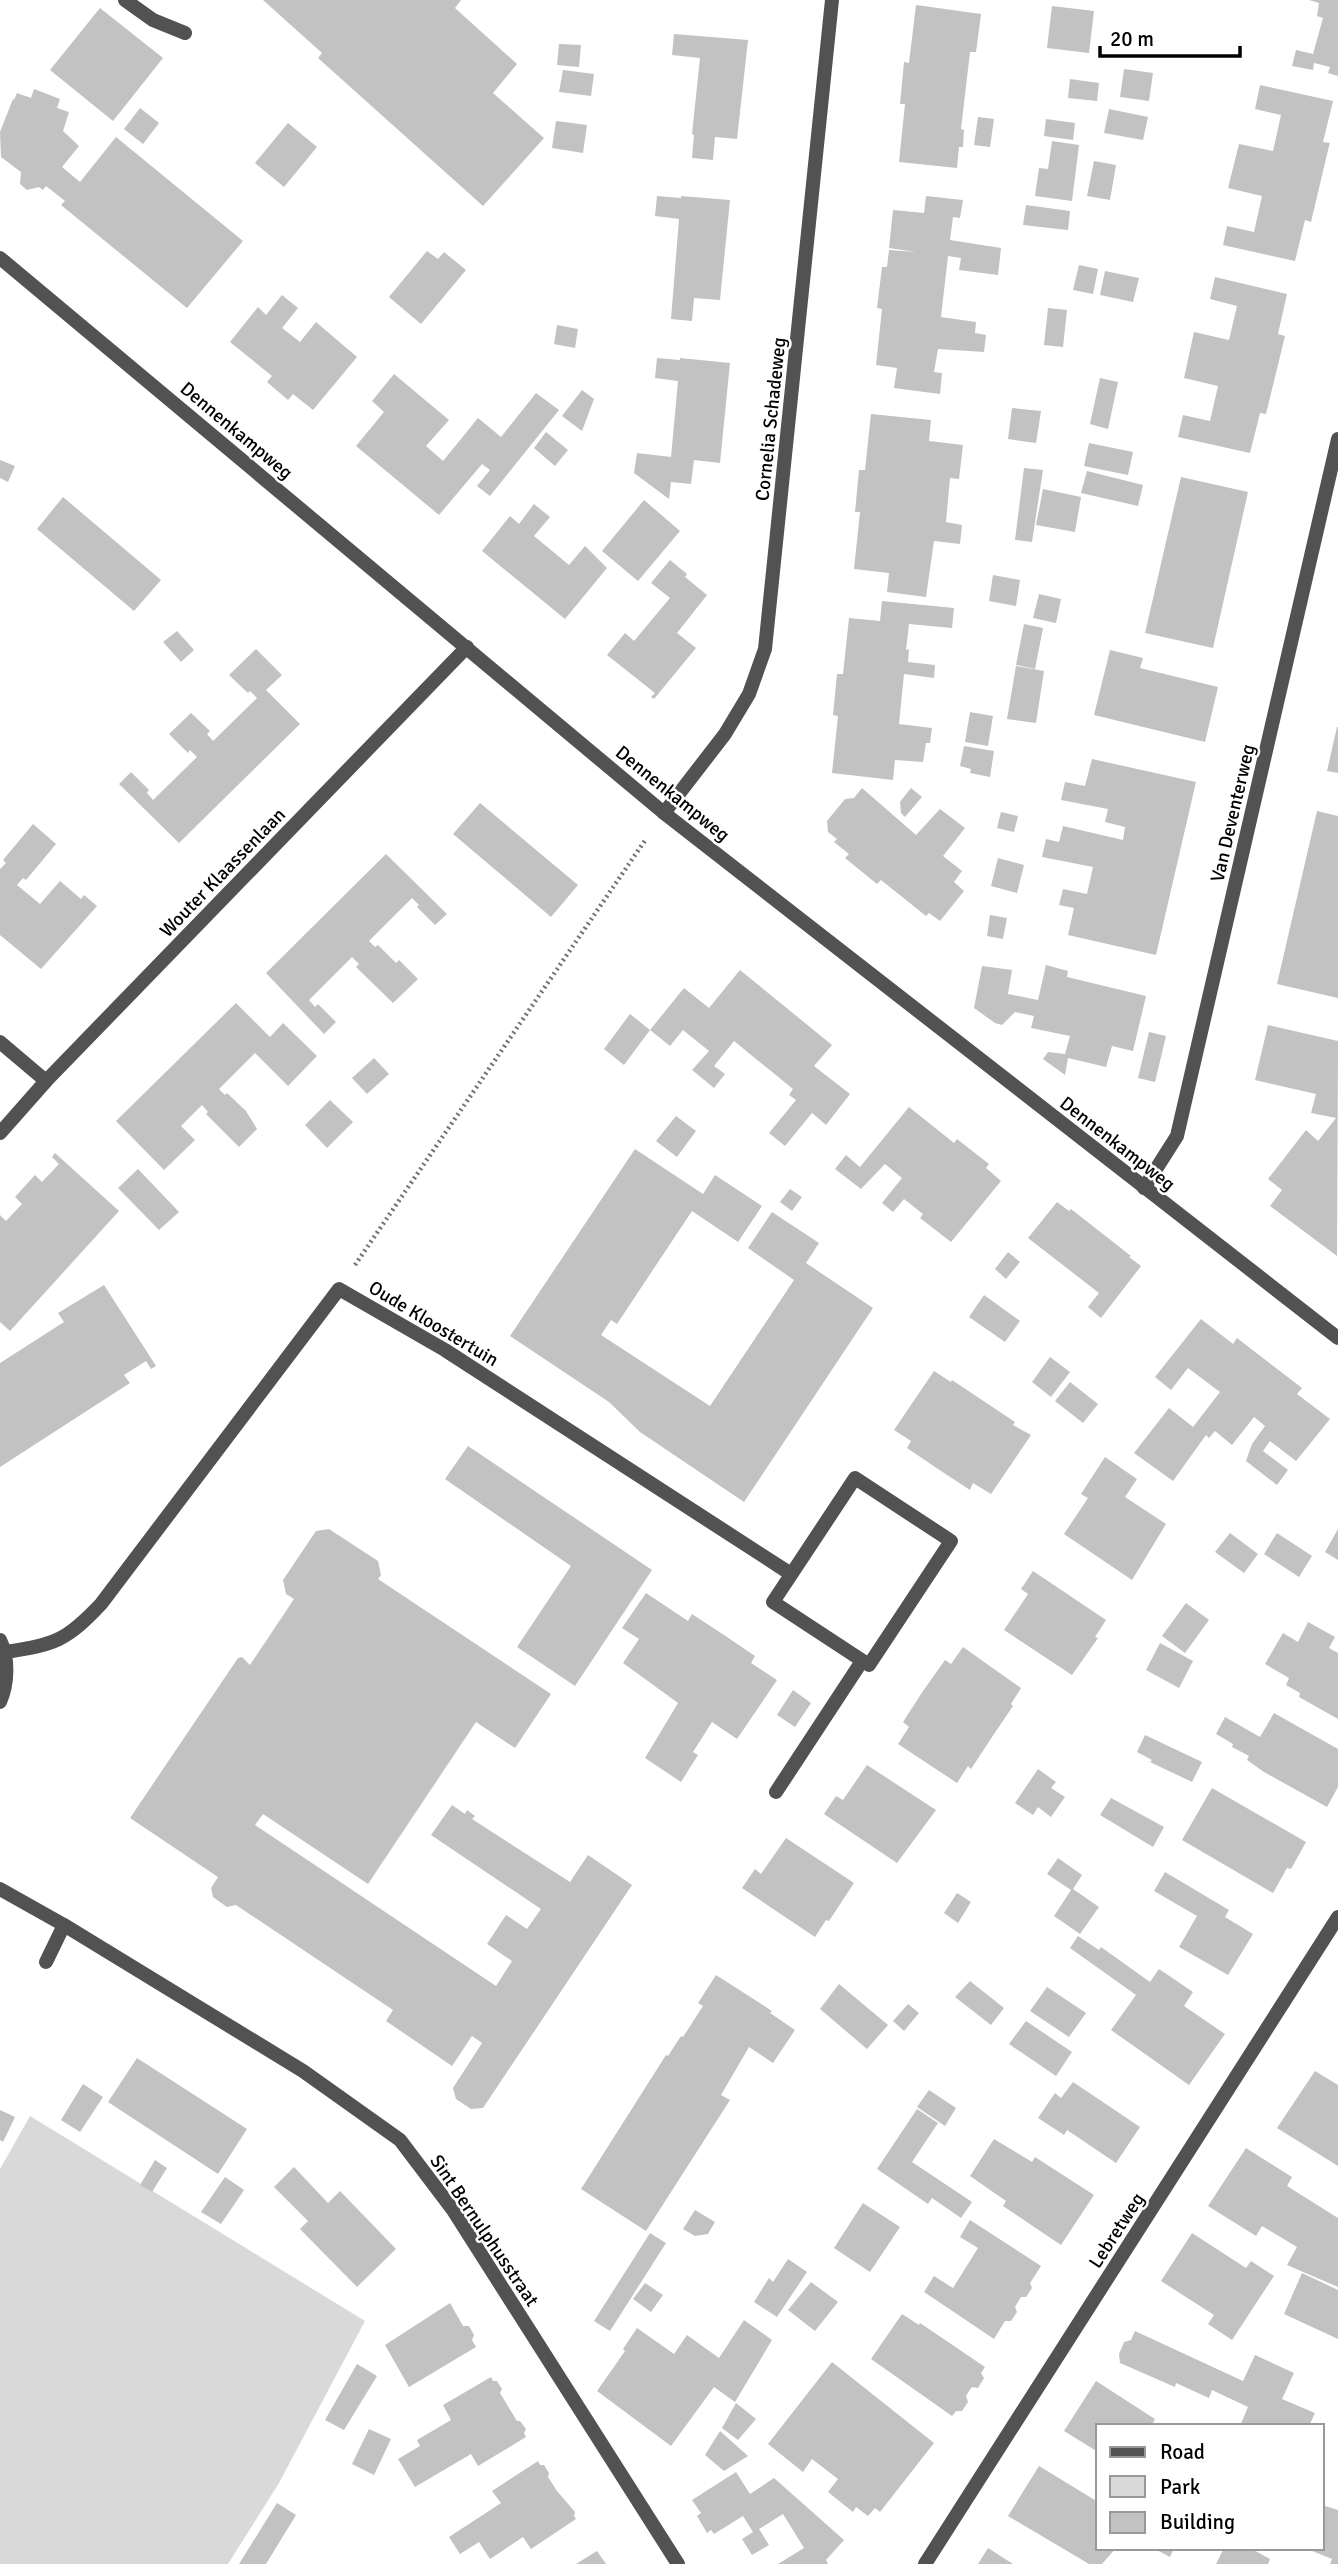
<svg xmlns="http://www.w3.org/2000/svg" width="1338" height="2564" viewBox="0 0 1338 2564" font-family="Signika,sans-serif">
	<style>
		.green { fill: #d9d9d9 }
		.building { fill: #c2c2c2 }
		.lines { fill: none; stroke-linecap: round; stroke-linejoin: round }
		.path { stroke: #747474; stroke-width: 4.5; stroke-dasharray: 2 3.5; stroke-linecap: butt }
		.service { stroke: #525252; stroke-width: 14 }
		.minor { stroke: #525252; stroke-width: 14 }
		.labels { text-anchor: middle; stroke-width: 5; stroke-linejoin: round; paint-order: stroke }
		.street-label { font-size: 19px; fill: #000; stroke: #fff }
	</style>
	<rect width="100%" height="100%" fill="#fff"/>
	<!-- green -->
	<path class="green" d="M30,2116L365,2321L279,2483L228,2564H0V2169Z"/>
	<!-- building -->
	<g class="building">
		<path d="M263,0H461L455,8L517,64L493,93L544,138L483,206L318,58L322,53Z"/>
		<path d="M1309,0H1338V76L1328,73L1330,67L1314,63L1313,70L1292,66L1296,50L1313,54L1323,18L1317,16L1319,3Z"/>
		<path d="M916,5L981,14L976,52H970L961,129L964,130L963,147H959L957,168L899,162L905,104H900L904,62L909,63Z"/>
		<path d="M1052,6L1094,11L1089,53L1047,48Z"/>
		<path d="M100,8L163,58L113,121L50,70Z"/>
		<path d="M674,34L748,40L737,139L715,137L713,160L692,158L694,135L692,134L700,58L672,55Z"/>
		<path d="M559,44L581,45L579,67L557,65Z"/>
		<path d="M1124,69L1153,73L1149,101L1120,97Z"/>
		<path d="M563,70L594,74L591,96L559,92Z"/>
		<path d="M1070,79L1099,83L1097,101L1068,98Z"/>
		<path d="M1260,85L1333,101L1323,142L1330,143L1329,146L1311,222L1305,220L1295,261L1223,245L1227,226L1254,232L1262,196L1228,188L1239,144L1273,151L1281,115L1255,109Z"/>
		<path d="M34,89L60,99L57,108L69,112L63,131L79,146L62,167L80,182L116,137L243,241L187,308L61,205L65,201L46,186L43,190L39,187L27,190L20,184L21,172L1,157L0,132L13,99L14,100L17,93L31,98Z"/>
		<path d="M140,108L159,123L143,144L124,129Z"/>
		<path d="M1109,109L1148,117L1143,140L1104,133Z"/>
		<path d="M978,117L994,119L990,147L974,145Z"/>
		<path d="M1046,119L1075,123L1073,140L1044,136Z"/>
		<path d="M556,121L587,125L583,153L552,148Z"/>
		<path d="M288,123L317,147L284,187L255,163Z"/>
		<path d="M1052,141L1079,145L1072,201L1035,196L1039,168L1048,169Z"/>
		<path d="M1094,161L1116,165L1110,200L1087,196Z"/>
		<path d="M657,196L681,198V196L730,200L720,300L694,298L692,321L671,319L679,219L655,216Z"/>
		<path d="M926,196L963,200L960,218L953,217L950,240L1001,248L998,275L959,270L961,258L948,256L941,317L976,322L975,333L986,335L984,352L938,349L934,372L942,373L940,394L894,388L897,368L876,365L882,309L877,308L882,267H887L889,250L916,252L889,248L893,210L924,213Z"/>
		<path d="M1026,205L1070,211L1068,230L1023,225Z"/>
		<path d="M427,251L438,259L444,252L466,270L421,324L389,297Z"/>
		<path d="M1079,265L1098,269L1093,294L1073,290Z"/>
		<path d="M1105,271L1139,278L1133,302L1100,295Z"/>
		<path d="M1215,277L1287,294L1278,334L1285,336L1266,414L1260,413L1250,453L1178,437L1183,415L1210,421L1218,386L1184,378L1194,332L1229,340L1237,306L1210,299Z"/>
		<path d="M282,295L298,308L282,328L300,342L316,322L357,357L313,410L293,394L288,400L267,382L272,376L230,342L258,307L266,315Z"/>
		<path d="M1048,308L1067,310L1063,347L1044,345Z"/>
		<path d="M557,325L578,329L575,348L554,344Z"/>
		<path d="M657,358L680,360V358L730,363L720,463L694,460L691,484L671,482L669,499L634,473L637,453L671,457L678,381L655,378Z"/>
		<path d="M394,374L449,420L426,446L443,461L478,418L501,437L536,393L559,410L490,496L477,486L490,470L482,464L439,515L356,446L384,412L372,401Z"/>
		<path d="M1100,378L1118,382L1108,429L1090,424Z"/>
		<path d="M582,390L594,399L582,431L562,416Z"/>
		<path d="M1012,408L1041,411L1036,443L1008,439Z"/>
		<path d="M871,414L931,420L929,441L963,445L959,479L950,478L946,522L962,525L960,544L934,541L926,597L887,592L889,573L854,569L860,512H855L859,470H865Z"/>
		<path d="M546,432L568,450L555,466L534,448Z"/>
		<path d="M1089,443L1133,452L1128,475L1084,466Z"/>
		<path d="M0,460L15,466L8,482L0,478Z"/>
		<path d="M1024,468L1043,470L1032,542L1015,540Z"/>
		<path d="M1087,471L1143,485L1138,506L1081,493Z"/>
		<path d="M1181,477L1248,492L1213,648L1145,633Z"/>
		<path d="M1043,489L1081,497L1075,532L1036,525Z"/>
		<path d="M63,497L161,580L134,611L37,529Z"/>
		<path d="M644,500L680,531L638,581L602,551Z"/>
		<path d="M534,504L550,517L534,536L569,565L585,546L607,568L565,619L482,551L510,516L519,524Z"/>
		<path d="M670,560L687,574L685,577L707,595L677,633L696,648L654,699L651,697L655,693L607,655L625,633L634,641L670,598L651,583Z"/>
		<path d="M993,575L1020,580L1016,606L989,601Z"/>
		<path d="M1039,594L1061,599L1056,623L1033,618Z"/>
		<path d="M882,601L954,608L952,628L909,624L906,650L909,649L908,662L935,665L934,678L904,674L899,724L932,728L930,743H926L923,762L895,760L893,780L832,773L838,716L833,715L837,674H843L849,618L880,621Z"/>
		<path d="M1024,624L1043,628L1035,669L1016,665Z"/>
		<path d="M177,631L194,650L181,662L163,642Z"/>
		<path d="M256,649L282,675L266,690L300,724L179,843L119,784L131,772L149,790L147,793L153,800L197,757L190,750L188,753L169,734L191,713L210,731L207,734L213,741L257,698L250,691L248,693L229,675Z"/>
		<path d="M1110,650L1143,658L1140,668L1218,687L1205,742L1094,715Z"/>
		<path d="M1016,666L1044,671L1036,723L1007,719Z"/>
		<path d="M970,712L993,716L988,746L965,742Z"/>
		<path d="M1337,727H1338V773L1327,771Z"/>
		<path d="M964,746L994,751L990,777L970,773L971,769L960,766Z"/>
		<path d="M1092,759L1196,782L1156,955L1068,935L1074,908L1059,905L1063,889L1087,894L1093,867L1042,857L1046,839L1059,842L1063,826L1123,840L1125,827L1105,822L1108,809L1061,800L1065,782L1085,786Z"/>
		<path d="M862,788L916,835L940,809L965,828L943,856L962,871L954,882L964,891L940,921L929,913L926,916L881,880L877,884L845,858L849,854L834,842L837,839L828,832L827,821L845,799L854,798Z"/>
		<path d="M911,788L922,797L905,817L901,813L900,802Z"/>
		<path d="M480,803L578,885L551,917L453,834Z"/>
		<path d="M1317,811L1338,816V998L1277,984Z"/>
		<path d="M1001,812L1018,816L1014,832L997,828Z"/>
		<path d="M33,824L56,844L26,880L23,878L17,885L40,904L60,881L81,899L84,895L97,906L41,969L0,935V869L6,863L3,860Z"/>
		<path d="M386,854L447,914L435,925L417,907L419,905L412,898L369,941L375,947L378,945L396,963L399,960L418,979L393,1003L356,967L359,964L352,957L309,1000L315,1007L318,1004L336,1022L324,1034L266,973Z"/>
		<path d="M998,858L1024,865L1017,893L991,886Z"/>
		<path d="M990,915L1007,918L1003,939L987,936Z"/>
		<path d="M1046,965L1068,971L1067,977L1146,996L1133,1051L1112,1046L1106,1067L1068,1058L1065,1075L1043,1059L1048,1052L1065,1054L1070,1036L1031,1028L1034,1016L1015,1012L1002,1025L995,1023L974,1008L982,966L1012,970L1008,994L1038,1000Z"/>
		<path d="M740,970L832,1045L814,1066L850,1094L826,1125L812,1113L785,1146L769,1133L796,1100L789,1095L793,1089L734,1041L714,1066L725,1074L714,1088L692,1070L709,1051L683,1030L670,1046L650,1030L684,988L709,1008Z"/>
		<path d="M236,1003L270,1037L283,1023L317,1056L288,1086L255,1053L219,1089L225,1095L227,1093L246,1111L257,1129L239,1147L206,1114L208,1112L202,1105L181,1126L195,1140L164,1170L116,1121Z"/>
		<path d="M630,1014L650,1030L624,1065L604,1049Z"/>
		<path d="M1268,1025L1338,1041L1337,1256L1270,1206L1282,1190L1268,1179L1306,1130L1318,1141L1336,1118L1311,1113L1316,1094L1255,1080Z"/>
		<path d="M1149,1032L1166,1036L1155,1082L1138,1078Z"/>
		<path d="M374,1058L389,1074L367,1094L352,1078Z"/>
		<path d="M330,1100L353,1122L327,1148L305,1125Z"/>
		<path d="M909,1107L954,1143L957,1139L989,1164L986,1168L1001,1181L951,1242L920,1218L923,1214L904,1199L893,1212L882,1203L902,1178L885,1164L861,1189L835,1169L846,1155L860,1167Z"/>
		<path d="M676,1116L696,1131L677,1157L656,1141Z"/>
		<path d="M635,1149L703,1194L715,1175L762,1206L738,1242L692,1211L617,1324L611,1320L601,1335L710,1406L794,1280L748,1248L772,1212L819,1243L806,1263L873,1308L744,1502L640,1432L609,1402L510,1336Z"/>
		<path d="M55,1153L119,1211L10,1331L0,1322V1215L6,1221L22,1204L15,1197L35,1175L42,1182L59,1164L52,1157Z"/>
		<path d="M138,1169L179,1212L159,1230L118,1188Z"/>
		<path d="M790,1189L802,1197L792,1211L780,1202Z"/>
		<path d="M1057,1202L1069,1211L1071,1209L1131,1256L1129,1257L1141,1266L1101,1318L1088,1307L1099,1293L1028,1238Z"/>
		<path d="M1008,1252L1020,1262L1006,1279L995,1269Z"/>
		<path d="M104,1285L156,1366L151,1369L146,1361L124,1375L130,1383L0,1467V1363L64,1322L58,1313Z"/>
		<path d="M984,1295L1020,1321L1005,1342L969,1317Z"/>
		<path d="M1201,1319L1233,1344L1237,1338L1302,1388L1297,1394L1330,1419L1296,1461L1270,1441L1263,1451L1288,1470L1277,1485L1246,1461L1252,1444L1265,1426L1254,1417L1232,1445L1215,1431L1209,1438L1206,1435L1173,1481L1134,1453L1169,1408L1193,1427L1220,1392L1188,1368L1171,1390L1155,1377Z"/>
		<path d="M1050,1357L1070,1372L1051,1397L1032,1382Z"/>
		<path d="M934,1371L951,1382L952,1380L1015,1422L1013,1425L1031,1435L991,1494L973,1483L970,1490L938,1469L907,1448L911,1441L894,1430Z"/>
		<path d="M1070,1382L1098,1404L1083,1423L1055,1401Z"/>
		<path d="M468,1446L652,1570L575,1686L517,1647L571,1566L445,1479Z"/>
		<path d="M1105,1457L1137,1479L1125,1497L1166,1524L1132,1580L1064,1534L1088,1498L1081,1494Z"/>
		<path d="M329,1529L378,1561L381,1575L378,1579L551,1694L515,1748L476,1722L368,1884L263,1814L255,1825L496,1986L512,1961L487,1944L506,1915L527,1929L541,1909L431,1835L452,1805L465,1814L467,1810L475,1816L472,1819L570,1882L588,1855L632,1885L483,2108L471,2109L456,2099L453,2088L482,2043L472,2036L452,2066L386,2021L393,2010L236,1905L227,1907L213,1897L211,1888L218,1877L130,1818L238,1658L242,1657L250,1665L294,1599L286,1594L283,1580L316,1531Z"/>
		<path d="M1338,1529V1560L1325,1552Z"/>
		<path d="M1230,1533L1258,1554L1244,1573L1215,1552Z"/>
		<path d="M1277,1533L1312,1556L1299,1577L1264,1554Z"/>
		<path d="M1033,1571L1106,1620L1095,1637L1098,1638L1072,1675L1004,1630L1028,1594L1021,1589Z"/>
		<path d="M646,1593L688,1621L692,1614L724,1635L755,1656L751,1663L777,1680L737,1739L712,1722L693,1752L698,1755L681,1782L645,1758L678,1703L623,1663L639,1639L622,1628Z"/>
		<path d="M1186,1603L1209,1620L1185,1653L1162,1636Z"/>
		<path d="M1308,1622L1335,1637L1329,1648L1338,1653V1719L1299,1697L1300,1693L1286,1685L1289,1678L1265,1664L1283,1633L1298,1642Z"/>
		<path d="M1160,1643L1193,1661L1179,1688L1146,1670Z"/>
		<path d="M963,1647L1021,1688L1011,1704L1013,1706L992,1737L971,1769L968,1766L957,1783L898,1744L909,1727L903,1722L923,1691L945,1660L951,1664Z"/>
		<path d="M793,1690L811,1703L795,1727L777,1715Z"/>
		<path d="M1274,1713L1338,1749V1787L1327,1807L1264,1772L1247,1760L1249,1756L1232,1747L1233,1744L1216,1734L1225,1717L1260,1737Z"/>
		<path d="M1145,1735L1202,1762L1192,1782L1150,1762L1152,1760L1137,1752Z"/>
		<path d="M867,1765L936,1810L897,1863L824,1814L836,1796L843,1800Z"/>
		<path d="M1038,1769L1056,1782L1051,1788L1065,1797L1051,1817L1038,1807L1033,1815L1015,1803Z"/>
		<path d="M1212,1788L1306,1842L1291,1869L1287,1868L1273,1893L1182,1840Z"/>
		<path d="M1111,1798L1164,1827L1153,1847L1100,1815Z"/>
		<path d="M786,1838L854,1883L829,1921L826,1920L815,1937L742,1888L755,1869L761,1874Z"/>
		<path d="M1058,1858L1082,1875L1073,1889L1099,1907L1080,1934L1054,1916L1071,1890L1047,1874Z"/>
		<path d="M1165,1872L1229,1910L1225,1917L1253,1934L1228,1975L1179,1947L1197,1916L1154,1891Z"/>
		<path d="M957,1893L971,1902L958,1923L944,1913Z"/>
		<path d="M1078,1936L1099,1950L1101,1947L1150,1982L1159,1969L1193,1992L1184,2006L1225,2034L1189,2085L1111,2030L1136,1995L1070,1948Z"/>
		<path d="M716,1975L772,2011L770,2013L795,2030L773,2063L749,2047L721,2095L730,2100L646,2231L581,2189L666,2055L668,2056L681,2036L683,2037L703,2006L698,2003Z"/>
		<path d="M970,1981L1004,2008L991,2025L955,1997Z"/>
		<path d="M839,1984L888,2025L867,2049L820,2009Z"/>
		<path d="M1047,1987L1086,2013L1069,2037L1030,2011Z"/>
		<path d="M908,2004L919,2013L904,2031L893,2021Z"/>
		<path d="M1026,2021L1072,2052L1056,2076L1009,2044Z"/>
		<path d="M137,2058L247,2129L218,2174L108,2102Z"/>
		<path d="M1315,2071L1338,2085V2166L1277,2128Z"/>
		<path d="M1073,2082L1140,2127L1116,2163L1067,2130L1064,2135L1038,2118L1055,2093L1061,2098Z"/>
		<path d="M83,2084L103,2097L80,2132L61,2120Z"/>
		<path d="M929,2090L956,2108L945,2126L917,2107Z"/>
		<path d="M917,2109L938,2123L912,2162L972,2202L961,2218L932,2198L928,2204L877,2169Z"/>
		<path d="M0,2110L15,2117L3,2142L0,2140Z"/>
		<path d="M994,2139L1032,2162L1035,2157L1094,2195L1061,2245L1003,2206L1006,2201L970,2176Z"/>
		<path d="M1246,2148L1292,2177L1287,2186L1338,2218V2287L1287,2265L1297,2247L1262,2226L1256,2236L1208,2206Z"/>
		<path d="M155,2160L167,2168L152,2192L140,2185Z"/>
		<path d="M294,2167L328,2203L340,2191L396,2249L357,2287L300,2229L308,2221L274,2187Z"/>
		<path d="M225,2177L244,2190L221,2224L201,2212Z"/>
		<path d="M863,2203L900,2227L870,2272L834,2248Z"/>
		<path d="M695,2210L715,2222L708,2234L695,2236L683,2229Z"/>
		<path d="M970,2220L1041,2266L1030,2283L1032,2288L1026,2297H1021L1015,2307L1017,2312L1011,2321H1005L994,2339L924,2292L934,2276L953,2288L978,2248L960,2237Z"/>
		<path d="M650,2233L666,2243L610,2331L594,2321Z"/>
		<path d="M1192,2233L1246,2268L1251,2261L1274,2276L1232,2340L1208,2324L1214,2315L1161,2281Z"/>
		<path d="M788,2259L807,2272L777,2317L754,2302L769,2278L773,2282Z"/>
		<path d="M1302,2273L1338,2290V2339L1284,2314Z"/>
		<path d="M811,2282L838,2302L815,2331L788,2310Z"/>
		<path d="M645,2283L663,2295L651,2312L633,2299Z"/>
		<path d="M450,2303L463,2326H469L474,2335L472,2340L476,2347L409,2387L385,2345Z"/>
		<path d="M902,2314L919,2325L920,2323L985,2367L981,2373L984,2378L978,2388L972,2387L969,2391L966,2396L968,2402L962,2411H956L952,2416L871,2359Z"/>
		<path d="M744,2320L772,2340L735,2402L714,2387L671,2446L597,2391L625,2351L623,2349L637,2328L674,2354L687,2335L719,2358Z"/>
		<path d="M1135,2331L1243,2381L1255,2355L1294,2373L1282,2399L1315,2413L1309,2426H1240L1248,2407L1212,2390L1209,2398L1176,2383L1175,2387L1120,2363L1119,2354L1124,2342L1131,2340Z"/>
		<path d="M832,2362L934,2443L880,2512L875,2508L868,2516L856,2507L853,2512L828,2492L838,2479L812,2459L803,2472L768,2444Z"/>
		<path d="M357,2364L377,2376L344,2430L325,2420Z"/>
		<path d="M491,2377L493,2381H497L502,2389L500,2393L517,2421H520L526,2429L524,2433L526,2437L478,2466L471,2454L415,2487L398,2459L420,2446L417,2440L451,2420L443,2405Z"/>
		<path d="M1096,2381L1155,2419L1153,2423L1156,2426H1098V2452L1064,2431Z"/>
		<path d="M736,2403L756,2419L738,2440L722,2428Z"/>
		<path d="M369,2429L391,2439L374,2475L352,2464Z"/>
		<path d="M720,2431L748,2456L724,2471L705,2455Z"/>
		<path d="M538,2461L540,2465H544L549,2473L548,2477L557,2491L575,2512L574,2516L576,2519L531,2549L523,2537L490,2559L479,2542L460,2554L449,2537L501,2503L492,2491Z"/>
		<path d="M1039,2466L1098,2502V2548H1116L1102,2564H1089L1008,2516Z"/>
		<path d="M736,2472L750,2494L774,2478L844,2540L826,2560L828,2564H778L804,2548L783,2514L759,2529L769,2545L752,2555L742,2539L753,2532L743,2516L714,2534L711,2530L707,2533L697,2516L701,2513L692,2500Z"/>
		<path d="M277,2503L296,2515L266,2564H239Z"/>
		<path d="M1322,2505L1338,2510V2564H1330L1332,2559L1305,2548H1322Z"/>
		<path d="M988,2548L1013,2564H978Z"/>
		<path d="M1153,2548H1174L1170,2557Z"/>
		<path d="M1224,2548H1250L1270,2559L1268,2564H1216Z"/>
		<path d="M597,2551L606,2564H576Z"/>
	</g>
	<g class="lines">
		<!-- path -->
		<path class="path" d="M355,1265L646,839"/>
		<!-- service -->
		<g class="service">
			<path d="M125,0L153,20L185,33"/>
			<path d="M46,1962L64,1925"/>
		</g>
		<!-- minor -->
		<g class="minor">
			<path d="M0,258L664,813L1338,1338"/>
			<path d="M664,813L725,734L749,694L765,649L832,0"/>
			<path d="M0,1042L46,1081L467,647"/>
			<path d="M0,1133L46,1081"/>
			<path d="M1144,1188L1177,1136L1338,439"/>
			<path d="M855,1478L951,1541L869,1665L773,1602Z"/>
			<path d="M0,1640C9,1658 8,1684 0,1702"/>
			<path d="M6,1652C56,1644 66,1641 101,1604L339,1289L445,1350L791,1574"/>
			<path d="M776,1792L862,1661"/>
			<path d="M0,1889L64,1925L303,2071L400,2140L453,2210L678,2564"/>
			<path d="M925,2564L1338,1917"/>
		</g>
	</g>
	<g class="labels">
		<!-- street labels -->
		<g class="street-label">
			<text transform="translate(770 419) rotate(-84)" y="7">Cornelia Schadeweg</text>
			<text transform="translate(237 430) rotate(40)" y="7">Dennenkampweg</text>
			<text transform="translate(673 793) rotate(39)" y="7">Dennenkampweg</text>
			<text transform="translate(1232 813) rotate(-77)" y="7">Van Deventerweg</text>
			<text transform="translate(222 872) rotate(-46)" y="7">Wouter Klaassenlaan</text>
			<text transform="translate(1118 1143) rotate(38)" y="7">Dennenkampweg</text>
			<text transform="translate(434 1323) rotate(31)" y="7">Oude Kloostertuin</text>
			<text transform="translate(485 2230) rotate(56)" y="7">Sint Bernulphusstraat</text>
			<text transform="translate(1116 2230) rotate(-57)" y="7">Lebretweg</text>
		</g>
	</g>
	<!-- legend -->
	<rect x="1096" y="2424" width="228" height="126" fill="#ffffff" stroke="#999999" stroke-width="2"/>
	<rect x="1110" y="2447" width="35" height="10" fill="#525252" stroke="#999999" stroke-width="2"/>
	<text x="1160" y="2459" font-size="21" fill="#000000">Road</text>
	<rect x="1110" y="2476" width="35" height="21" fill="#d9d9d9" stroke="#999999" stroke-width="2"/>
	<text x="1160" y="2494" font-size="21" fill="#000000">Park</text>
	<rect x="1110" y="2512" width="35" height="21" fill="#c2c2c2" stroke="#999999" stroke-width="2"/>
	<text x="1160" y="2529" font-size="21" fill="#000000">Building</text>
	<!-- scale -->
	<path d="M1100 46v10h140v-10" fill="none" stroke="#000000" stroke-width="3.5"/>
	<text x="1110" y="46" font-size="21" fill="#000000" stroke="#ffffff" stroke-width="5" paint-order="stroke">20 m</text>
</svg>
